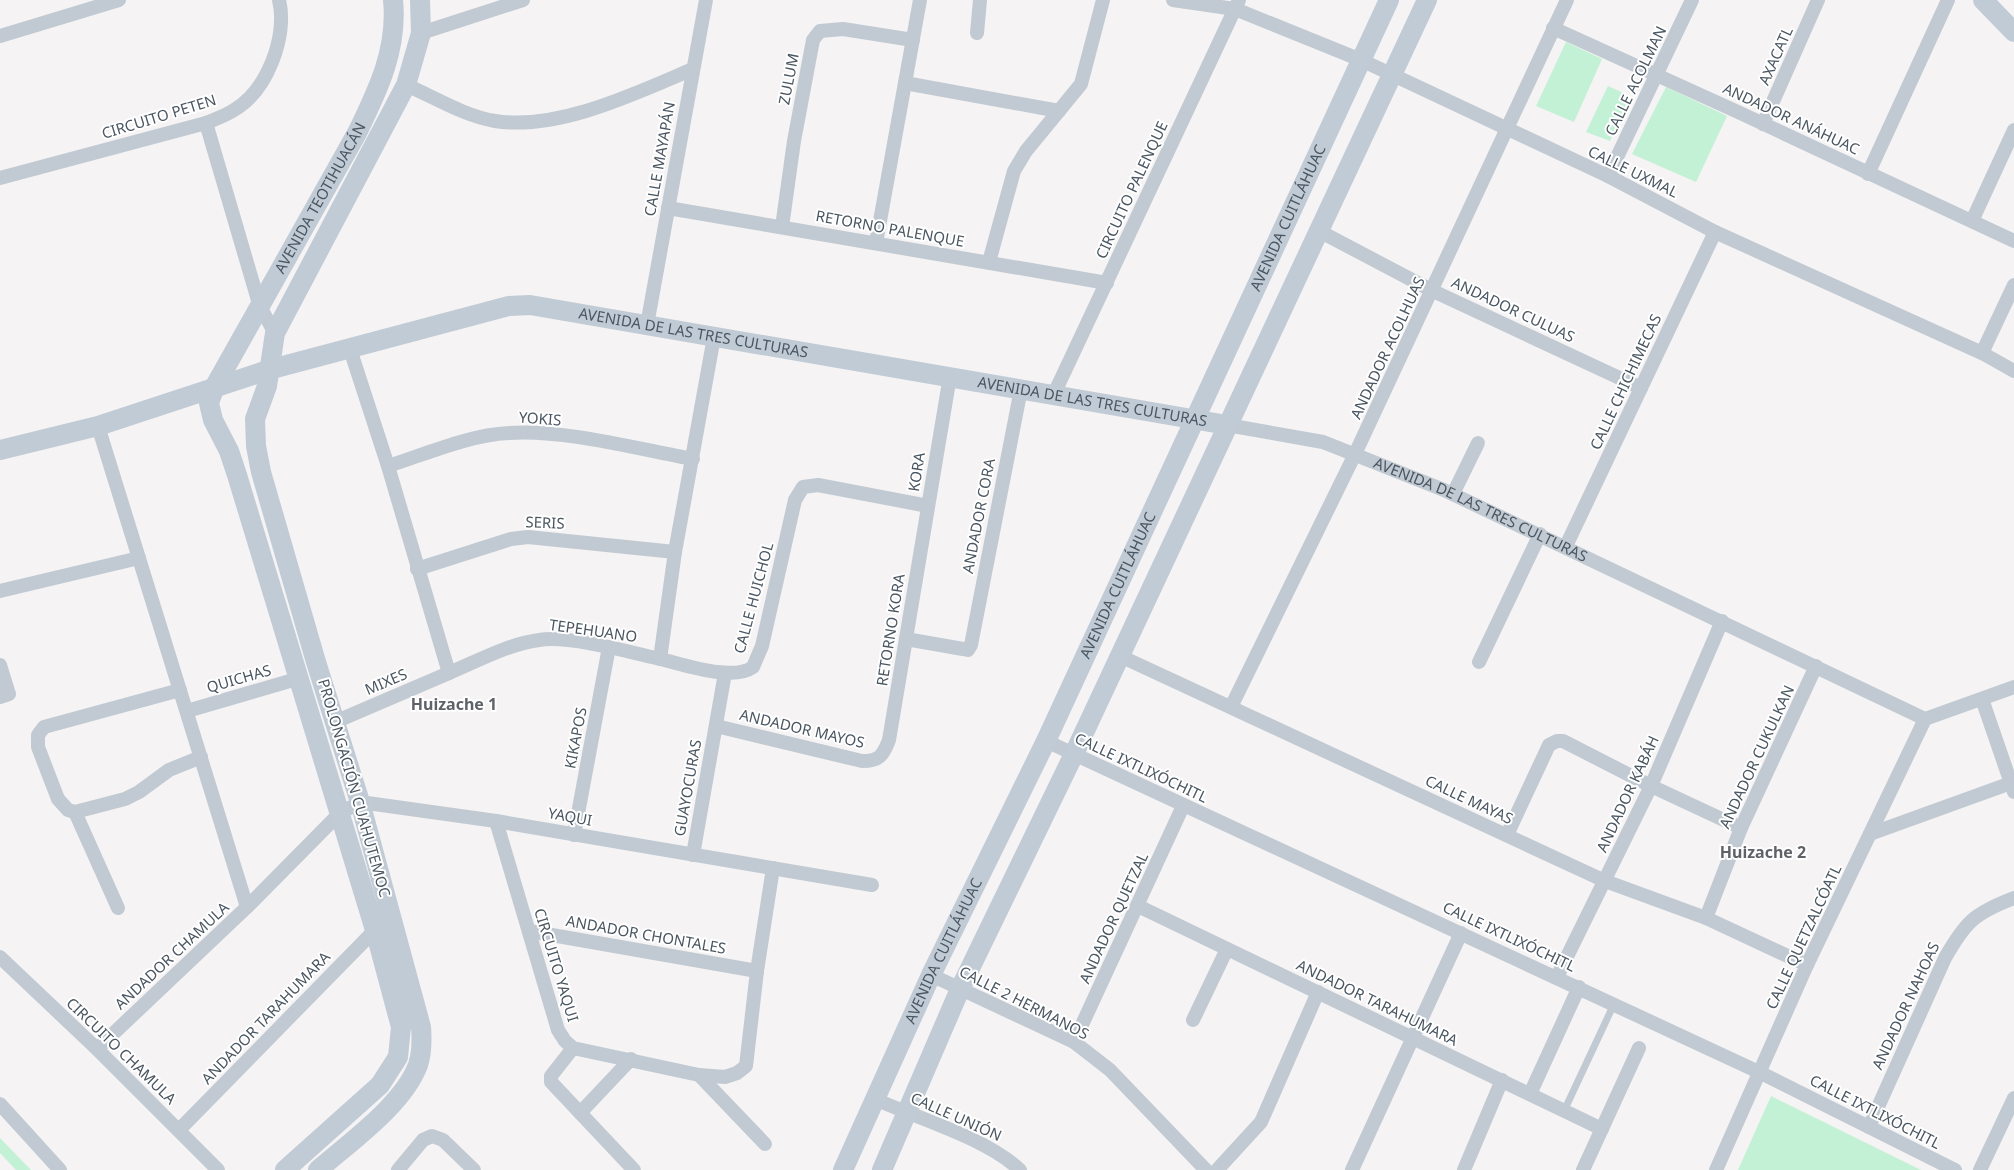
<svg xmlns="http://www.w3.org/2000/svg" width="2014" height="1170" viewBox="0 0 2014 1170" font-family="'Noto Sans',sans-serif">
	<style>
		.green { fill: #c3f1d5 }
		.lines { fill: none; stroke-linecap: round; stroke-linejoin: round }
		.lane { stroke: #c1cad2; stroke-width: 7 }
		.street { stroke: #c1cad2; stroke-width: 14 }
		.secondary { stroke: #c1cbd6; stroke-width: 20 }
		.labels { text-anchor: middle; stroke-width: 4; stroke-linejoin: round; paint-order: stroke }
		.street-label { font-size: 15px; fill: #4a5661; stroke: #fff }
		.neighbourhood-label { font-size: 16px; font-weight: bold; fill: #5f6368; stroke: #fff }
	</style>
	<rect width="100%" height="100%" fill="#f5f3f3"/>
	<!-- green -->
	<g class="green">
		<path d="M1566,42L1602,59L1574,122L1536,106Z"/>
		<path d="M1608,86L1630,96L1610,141L1586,132Z"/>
		<path d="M1666,87L1727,116L1696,182L1632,154Z"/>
		<path d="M1771,1096L1921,1170H1738Z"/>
		<path d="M0,1138L31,1170H16L0,1153Z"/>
	</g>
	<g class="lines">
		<!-- lane -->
		<path class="lane" d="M1564,1111L1614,1004"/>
		<!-- street -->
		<g class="street">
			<path d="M1173,0L1235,9L1361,60L1608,176L1715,232L1982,353L2014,371"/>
			<path d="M1553,28L1738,112L2014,241"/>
			<path d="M421,33L523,0"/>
			<path d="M977,33L980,0"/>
			<path d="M0,36L119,0"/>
			<path d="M905,83L1059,111"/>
			<path d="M406,85C434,97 464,116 495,121C558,131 636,93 693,69"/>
			<path d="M206,123L260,307L275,333"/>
			<path d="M1763,124L1818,0"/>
			<path d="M1868,174L1948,0"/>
			<path d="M1608,176L1692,0"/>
			<path d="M0,178L206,123C215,119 225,116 234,110C267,91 288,36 279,0"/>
			<path d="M668,208L1107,283"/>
			<path d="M1972,221L2014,130"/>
			<path d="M782,227L794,141L813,40L820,31L843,29L913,40"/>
			<path d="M1319,231L1433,291L1641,388"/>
			<path d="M876,243L920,0"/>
			<path d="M989,262L1014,171L1026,151L1081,84L1103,0"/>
			<path d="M647,325L706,0"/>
			<path d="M350,349L388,466L449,673C478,661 508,644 539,640C569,635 629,652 660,659L675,552L714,337"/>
			<path d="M1982,353L2014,285"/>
			<path d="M1054,394L1239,0"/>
			<path id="s1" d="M1227,425L1323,442L1444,490L1925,719"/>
			<path d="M98,426L247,907"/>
			<path d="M388,466C426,454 468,435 509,433C563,429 638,449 693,459"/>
			<path d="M1453,494L1478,443"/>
			<path d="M1566,546L1715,232"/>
			<path d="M417,569L511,539L528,537L675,552"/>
			<path d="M0,591L139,558"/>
			<path d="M906,639L963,649L968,650L971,645L1021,389"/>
			<path d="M1120,656L1605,881L1706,918L1807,965"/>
			<path d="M660,659C683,664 733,682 753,667L762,646L795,500L803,487L818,485L928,506"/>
			<path d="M1479,662L1540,534"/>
			<path d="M0,665L9,694L0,697"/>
			<path d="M180,690L44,727L38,735V747L58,799L68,810L75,812L125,799L139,792L169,770L201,757"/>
			<path d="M1982,699L2014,792"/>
			<path d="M1231,707L1355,454L1567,0"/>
			<path d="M187,711L300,678"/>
			<path d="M1925,719L2014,687"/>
			<path d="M337,721L449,673"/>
			<path d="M716,726L862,761C879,761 883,756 889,740L950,376"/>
			<path d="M1046,741L1761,1073L1955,1170"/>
			<path d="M75,812L118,908"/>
			<path d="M496,821L558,1030L565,1041L573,1048L699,1075L725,1077L737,1073L746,1066L757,971L773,868"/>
			<path d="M1870,834L2011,783"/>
			<path d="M574,835L609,647"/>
			<path d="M1507,835L1549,745L1557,741H1563L1651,786L1741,828"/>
			<path d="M693,855L725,673"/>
			<path d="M1138,906L1602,1129"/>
			<path d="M1706,918L1741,828L1816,666"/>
			<path d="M529,931L757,971"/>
			<path d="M0,957L97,1049L218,1170"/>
			<path d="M931,975L1074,1042L1110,1070L1206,1170"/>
			<path d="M1557,977L1651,786L1722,621"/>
			<path d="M1193,1020L1227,949"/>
			<path d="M1074,1042L1183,806"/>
			<path d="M573,1048L551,1076V1082L634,1170"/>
			<path d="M97,1049L247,907L339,814L360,802L496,821L872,885"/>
			<path d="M699,1075L765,1144"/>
			<path d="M1530,1094L1579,987"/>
			<path d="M875,1099C919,1119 986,1138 1020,1170"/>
			<path d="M0,1104L60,1170"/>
			<path d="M580,1113L631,1059"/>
			<path d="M1869,1127L1945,958C1966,921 1975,913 2014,898"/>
			<path d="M179,1130L375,930"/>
			<path d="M398,1170L423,1140L432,1136L443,1140L474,1170"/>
			<path d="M1217,1170L1261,1122L1318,992"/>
			<path d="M1352,1170L1461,933"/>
			<path d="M1464,1170L1502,1080"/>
			<path d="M1583,1170L1639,1048"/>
			<path d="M1716,1170L1807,965L1925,719"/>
			<path d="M1980,1170L2014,1098"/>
		</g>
		<!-- secondary -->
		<g class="secondary">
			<path d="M1983,0L2014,32"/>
			<path id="s2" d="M0,450L98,426L268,370L509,306L530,305L1227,425"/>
			<path id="s3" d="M285,1170L380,1085L398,1057L401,1027L375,930L237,475L229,451L213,420L209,403L215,386L357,133C378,90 398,49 393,0"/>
			<path d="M318,1170C350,1142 403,1105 418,1065C422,1053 422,1040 421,1027L360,802L316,662L261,472L256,446L255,419L267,386L275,333L406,85L421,33L420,0"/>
			<path id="s4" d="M843,1170L931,975L1046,741L1389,0"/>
			<path d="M882,1170L960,989L1074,754L1427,0"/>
		</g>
	</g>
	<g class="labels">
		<!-- street labels -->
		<g class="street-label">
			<text transform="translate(1776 56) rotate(-66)" y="5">AXACATL</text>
			<text transform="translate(789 79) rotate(-79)" y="5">ZULUM</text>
			<text transform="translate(1636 81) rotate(-64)" y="5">CALLE ACOLMAN</text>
			<text transform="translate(159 117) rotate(-17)" y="5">CIRCUITO PETEN</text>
			<text transform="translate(1791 119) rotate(25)" y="5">ANDADOR ANÁHUAC</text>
			<text transform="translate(660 159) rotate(-80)" y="5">CALLE MAYAPÁN</text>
			<text transform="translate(1633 172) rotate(26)" y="5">CALLE UXMAL</text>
			<text transform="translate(1132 190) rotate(-65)" y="5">CIRCUITO PALENQUE</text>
			<text dy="5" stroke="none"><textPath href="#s3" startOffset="1078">AVENIDA TEOTIHUACÁN</textPath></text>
			<text dy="5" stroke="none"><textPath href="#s4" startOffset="1051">AVENIDA CUITLÁHUAC</textPath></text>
			<text transform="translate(890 229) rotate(10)" y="5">RETORNO PALENQUE</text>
			<text transform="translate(1513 310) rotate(25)" y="5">ANDADOR CULUAS</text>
			<text dy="5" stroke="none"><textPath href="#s2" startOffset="716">AVENIDA DE LAS TRES CULTURAS</textPath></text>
			<text transform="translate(1388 348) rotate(-65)" y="5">ANDADOR ACOLHUAS</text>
			<text transform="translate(1626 382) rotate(-65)" y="5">CALLE CHICHIMECAS</text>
			<text dy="5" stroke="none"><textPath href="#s2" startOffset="1121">AVENIDA DE LAS TRES CULTURAS</textPath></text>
			<text transform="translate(540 419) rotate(4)" y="5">YOKIS</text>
			<text transform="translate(917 472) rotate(-81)" y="5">KORA</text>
			<text dy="5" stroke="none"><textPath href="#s1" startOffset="269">AVENIDA DE LAS TRES CULTURAS</textPath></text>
			<text transform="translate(979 516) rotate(-79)" y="5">ANDADOR CORA</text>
			<text transform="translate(545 523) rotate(2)" y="5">SERIS</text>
			<text dy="5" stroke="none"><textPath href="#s4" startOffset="646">AVENIDA CUITLÁHUAC</textPath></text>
			<text transform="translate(754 598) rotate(-75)" y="5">CALLE HUICHOL</text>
			<text transform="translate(891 630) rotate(-81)" y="5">RETORNO KORA</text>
			<text transform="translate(593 631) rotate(8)" y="5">TEPEHUANO</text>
			<text transform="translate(239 679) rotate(-16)" y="5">QUICHAS</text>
			<text transform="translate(386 682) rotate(-23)" y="5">MIXES</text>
			<text transform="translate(802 729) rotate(13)" y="5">ANDADOR MAYOS</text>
			<text transform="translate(576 738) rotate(-79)" y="5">KIKAPOS</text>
			<text transform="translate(1757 757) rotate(-65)" y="5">ANDADOR CUKULKAN</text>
			<text transform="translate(1141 768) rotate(25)" y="5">CALLE IXTLIXÓCHITL</text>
			<text transform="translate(354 788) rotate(74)" y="5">PROLONGACIÓN CUAHUTEMOC</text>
			<text transform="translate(688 788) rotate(-80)" y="5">GUAYOCURAS</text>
			<text transform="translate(1628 794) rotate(-65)" y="5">ANDADOR KABÁH</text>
			<text transform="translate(1469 800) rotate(25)" y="5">CALLE MAYAS</text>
			<text transform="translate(570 817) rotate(10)" y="5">YAQUI</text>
			<text transform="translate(1114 918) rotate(-65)" y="5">ANDADOR QUETZAL</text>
			<text transform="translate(646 935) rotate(10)" y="5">ANDADOR CHONTALES</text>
			<text transform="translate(1509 937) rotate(25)" y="5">CALLE IXTLIXÓCHITL</text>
			<text transform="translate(1804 937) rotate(-65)" y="5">CALLE QUETZALCÓATL</text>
			<text dy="5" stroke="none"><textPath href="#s4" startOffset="241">AVENIDA CUITLÁHUAC</textPath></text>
			<text transform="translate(172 956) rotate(-43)" y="5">ANDADOR CHAMULA</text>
			<text transform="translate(556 965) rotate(73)" y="5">CIRCUITO YAQUI</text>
			<text transform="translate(1024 1003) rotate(27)" y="5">CALLE 2 HERMANOS</text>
			<text transform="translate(1377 1003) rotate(26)" y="5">ANDADOR TARAHUMARA</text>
			<text transform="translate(1906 1006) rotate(-65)" y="5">ANDADOR NAHOAS</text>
			<text transform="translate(266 1018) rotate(-46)" y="5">ANDADOR TARAHUMARA</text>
			<text transform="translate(121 1051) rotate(44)" y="5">CIRCUITO CHAMULA</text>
			<text transform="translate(1875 1112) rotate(27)" y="5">CALLE IXTLIXÓCHITL</text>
			<text transform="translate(956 1117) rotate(24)" y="5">CALLE UNIÓN</text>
		</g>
		<!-- neighbourhood labels -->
		<g class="neighbourhood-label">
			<text x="454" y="710">Huizache 1</text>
			<text x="1763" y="858">Huizache 2</text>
		</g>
	</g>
</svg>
